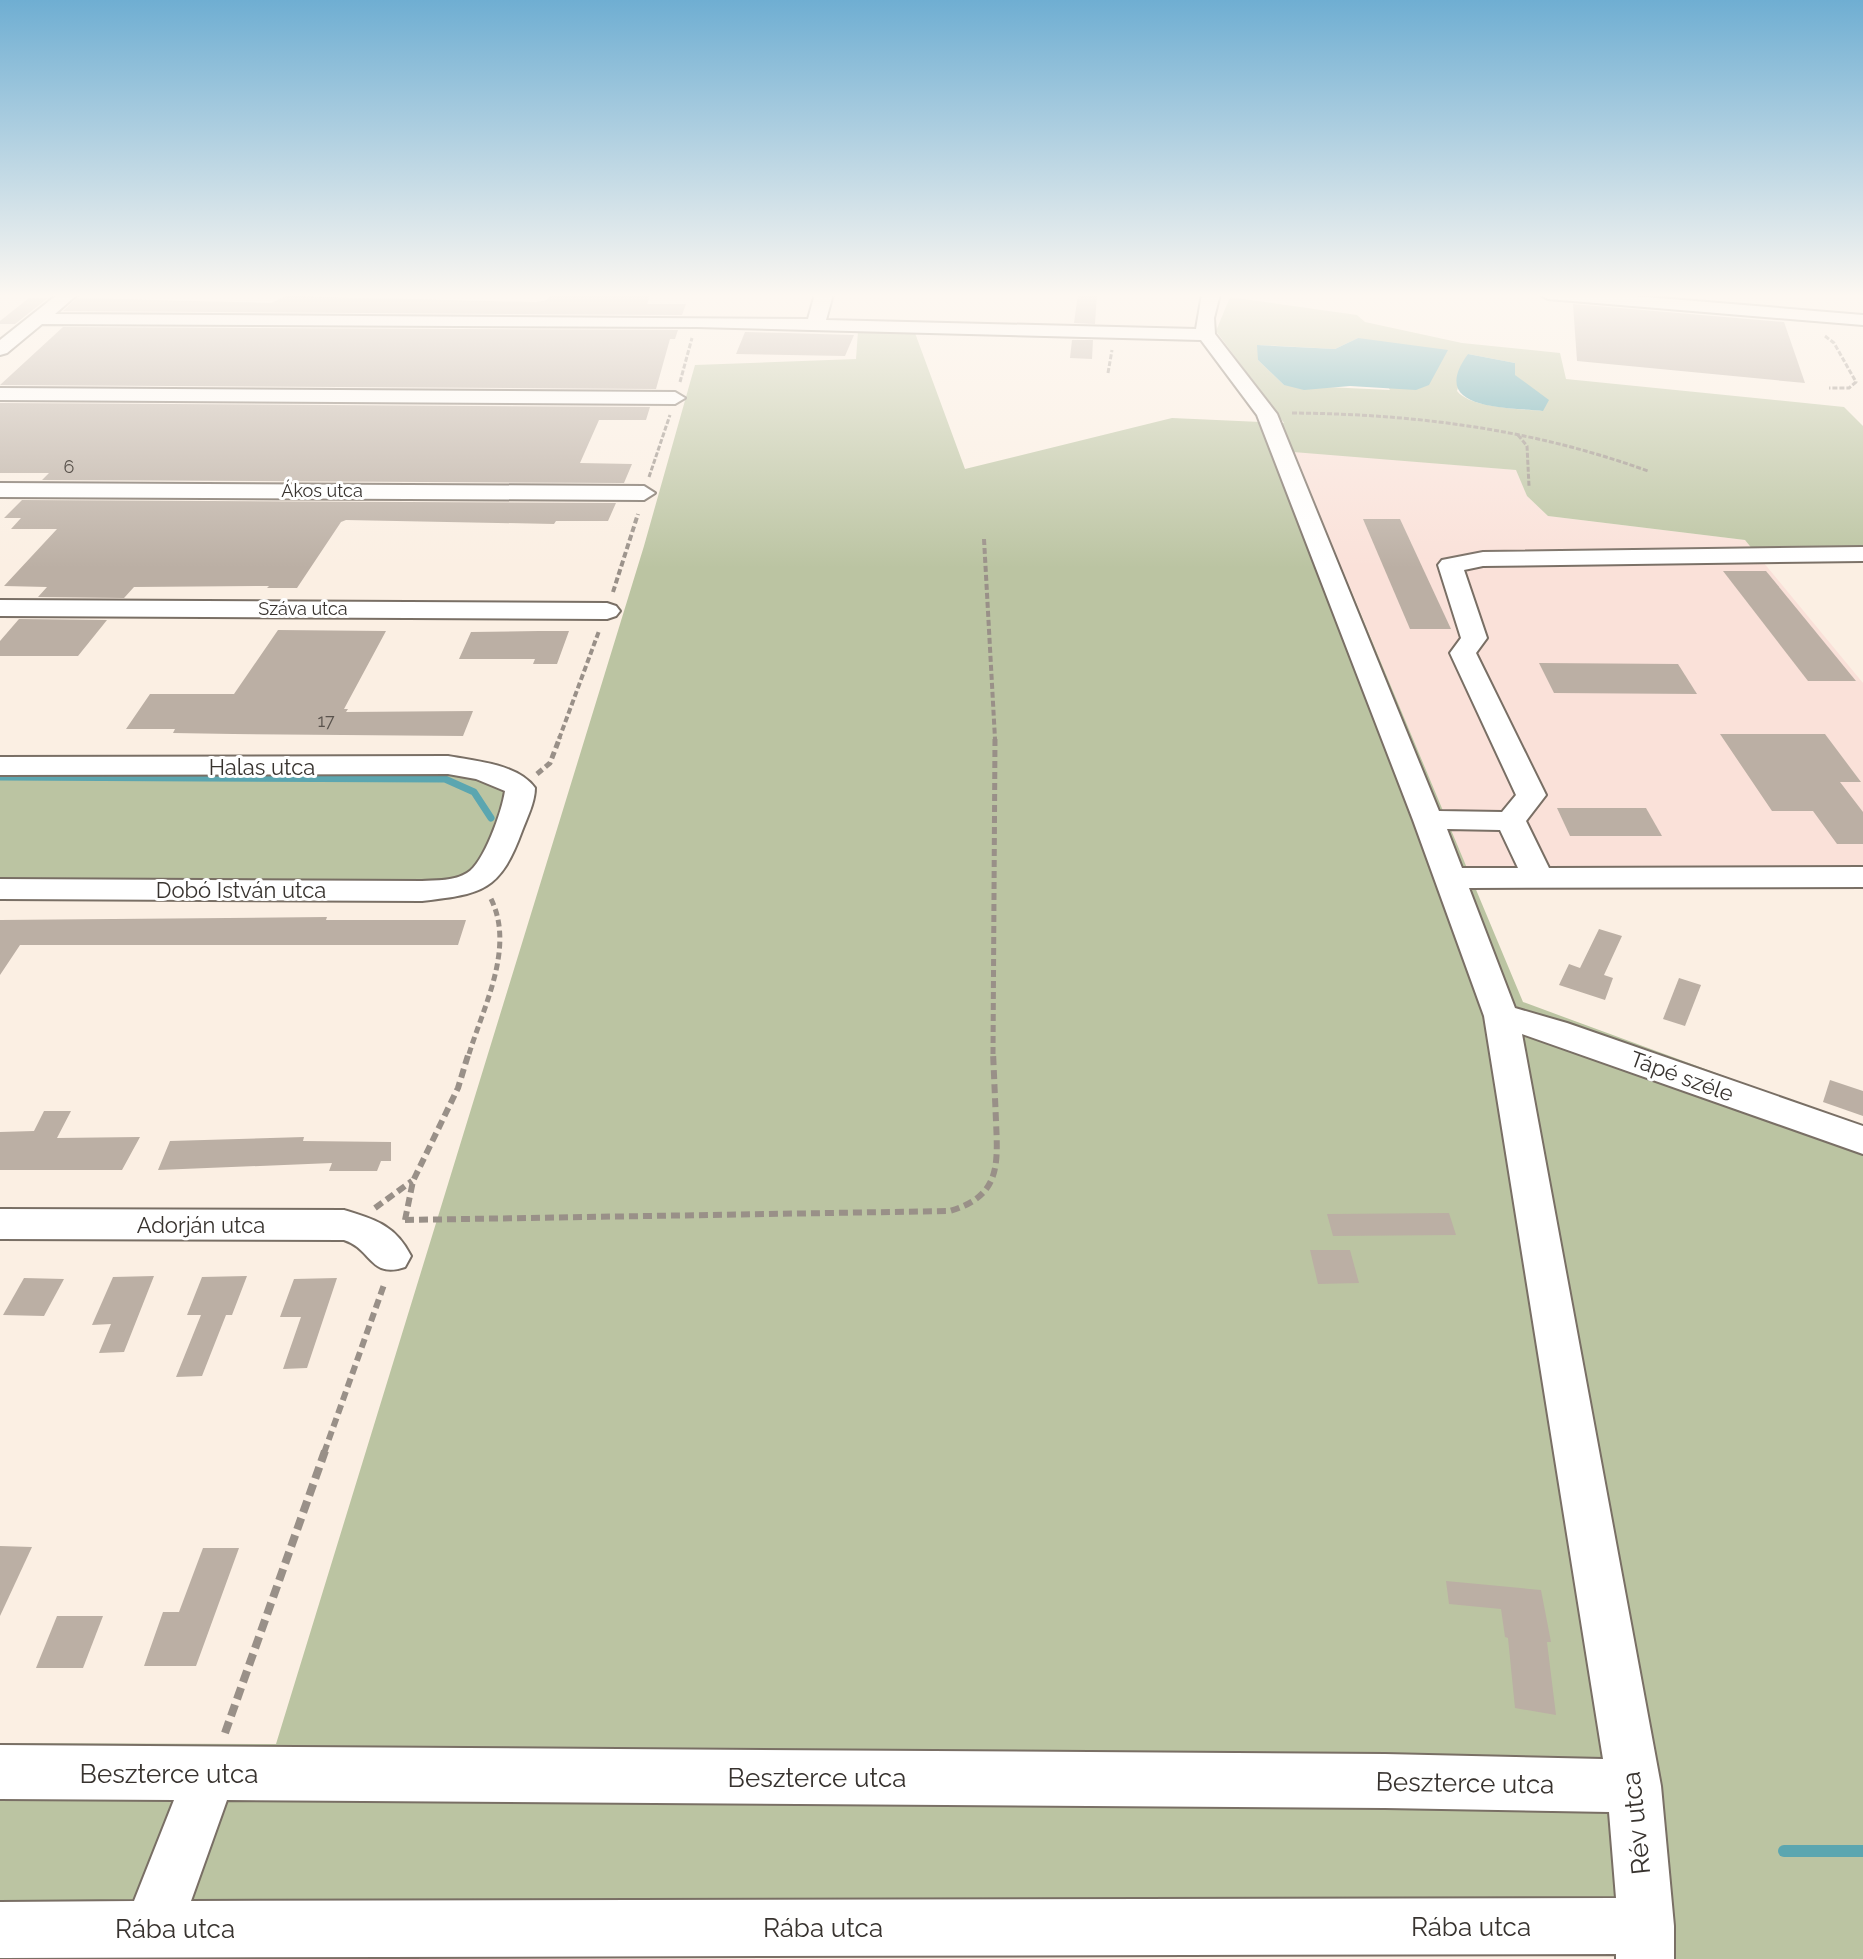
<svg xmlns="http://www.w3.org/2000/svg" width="1863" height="1959" viewBox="0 0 1863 1959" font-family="Raleway,sans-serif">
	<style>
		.industrial { fill: #fae1d9 }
		.green { fill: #bbc4a2; fill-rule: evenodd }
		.water { fill: #5ba6b0 }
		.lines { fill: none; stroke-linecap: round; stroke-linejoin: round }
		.stream-far1 { stroke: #5ba6b0; stroke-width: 7 }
		.stream { stroke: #5ba6b0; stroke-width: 12 }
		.building { fill: #bbafa4 }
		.minor-casing { stroke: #796f65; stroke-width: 4 }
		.path-far4 { stroke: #999088; stroke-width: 3; stroke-dasharray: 5 2; stroke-linecap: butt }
		.path-far3 { stroke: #999088; stroke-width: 4; stroke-dasharray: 6 3; stroke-linecap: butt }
		.path-far2 { stroke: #999088; stroke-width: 5; stroke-dasharray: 7 4; stroke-linecap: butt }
		.path-far1 { stroke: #999088; stroke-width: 6; stroke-dasharray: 9 5; stroke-linecap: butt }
		.path { stroke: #999088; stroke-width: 8; stroke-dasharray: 12 6; stroke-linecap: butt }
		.minor { fill: #fff; fill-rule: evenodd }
		.labels { text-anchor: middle; stroke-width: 6; stroke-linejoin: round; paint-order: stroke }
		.number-label { font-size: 18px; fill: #59524c }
		.far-street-label { font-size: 18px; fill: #38332f; stroke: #fff }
		.street-label { font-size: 22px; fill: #38332f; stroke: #fff }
		.near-street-label { font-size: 26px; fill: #38332f; stroke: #fff }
	</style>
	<rect width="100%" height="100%" fill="#fbefe3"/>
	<!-- industrial -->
	<path class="industrial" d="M1293,451L1517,470L1527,496L1548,516L1745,540L1863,683V889L1476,890Z"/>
	<!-- green -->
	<g class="green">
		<path d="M1230,297L1357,315L1365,322L1462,343L1560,353L1566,379L1844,407L1863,426V560L1762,561L1745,540L1548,516L1527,496L1516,470L1293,452L1523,1002L1863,1127V1959H1614L1616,1949L0,1955V1743L276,1744L644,546L695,365L856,359L858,331L915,333L965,469L1172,418L1284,423L1216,331ZM1358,338L1390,390L1284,385L1258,360V345L1335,349ZM1468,354L1515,363L1514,374L1542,411C1521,409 1470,408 1457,391Z"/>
		<path d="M0,767L449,768L508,786L482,863L471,875L452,882L0,883Z"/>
	</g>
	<!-- water -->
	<g class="water">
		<path d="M1358,338L1448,350L1429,385L1416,390L1350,386L1304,390L1284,385L1258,360L1257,345L1335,349Z"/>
		<path d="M1468,354L1515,363V375L1549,400L1543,411C1505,407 1427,410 1468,354Z"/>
	</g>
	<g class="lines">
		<!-- stream-far1 -->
		<path class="stream-far1" d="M0,777L445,779L474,792L491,818"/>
		<!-- stream -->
		<path class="stream" d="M1784,1851H1863"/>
	</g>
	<!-- building -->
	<g class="building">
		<path d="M550,294H651L647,304H686L682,315L63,311L77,298L271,303L286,296L536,302L547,300Z"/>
		<path d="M1078,294H1097L1095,324L1074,323Z"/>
		<path d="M29,298H48L15,324H0V321Z"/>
		<path d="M1573,304L1784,322L1805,383L1577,361Z"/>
		<path d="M63,327L678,330L675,339H670L656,389L0,385Z"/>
		<path d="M745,332L785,333L854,335L845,356L736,354Z"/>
		<path d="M1072,340H1093L1092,359L1070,358Z"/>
		<path d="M0,403L650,407L646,420H599L580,463L632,464L624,483L42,480L49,473H0Z"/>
		<path d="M22,500L616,503L608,521H556L554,524L346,520L341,522L297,588H267L269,586L134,587L124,598L38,597L47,587L4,586L57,529H11L21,518H4Z"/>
		<path d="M1363,519H1400L1451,629H1410Z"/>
		<path d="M1723,571H1766L1856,681H1808Z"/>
		<path d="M19,619L107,620L78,656H0V641Z"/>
		<path d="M278,630L386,631L344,709H348L346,712L473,711L463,736L233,734L173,733L175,729H126L150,694H234Z"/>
		<path d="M539,631H569L557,664H533L535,659H459L471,632Z"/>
		<path d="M1539,663L1678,664L1697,694L1554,693Z"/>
		<path d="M1720,734H1825L1861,782H1840L1863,812V844H1837L1813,811H1772Z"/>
		<path d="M1557,808H1646L1662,836H1570Z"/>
		<path d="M327,917L326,920H466L458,945H20L0,975V920Z"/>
		<path d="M1599,929L1622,936L1604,975L1613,978L1605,1000L1559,985L1569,964L1580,968Z"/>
		<path d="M1679,978L1701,985L1685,1026L1663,1019Z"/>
		<path d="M1830,1080L1863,1091V1116L1823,1102Z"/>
		<path d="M44,1111H71L57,1138L140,1137L122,1170H0V1132L34,1131Z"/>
		<path d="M304,1137L303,1141L391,1142V1161H381L377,1171H329L332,1163L158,1170L170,1141Z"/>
		<path d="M1449,1213L1456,1235L1333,1236L1327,1214Z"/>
		<path d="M1310,1250H1350L1359,1283L1318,1284Z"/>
		<path d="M154,1276L124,1352L99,1353L111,1324L92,1325L113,1277Z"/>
		<path d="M247,1276L232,1315H226L202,1376L176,1377L201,1315H187L202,1277Z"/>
		<path d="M24,1278L64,1279L44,1316L3,1315Z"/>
		<path d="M337,1278L307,1368L283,1369L301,1317H280L294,1279Z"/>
		<path d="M0,1546L32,1547L0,1616Z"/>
		<path d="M203,1548H239L196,1666H144L163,1612H179Z"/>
		<path d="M1446,1581L1541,1590L1551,1642H1547L1556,1715L1515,1708L1508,1638L1505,1637L1501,1609L1449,1604Z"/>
		<path d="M57,1616H103L83,1668H36Z"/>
	</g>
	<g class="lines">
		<!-- minor casing -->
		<g class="minor-casing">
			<g id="minor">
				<path d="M58,294H78L55,314L808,319L815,294H833L826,320L1196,329L1202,294H1220L1214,318L1215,334L1277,414L1439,811L1502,812L1516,795L1450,653L1461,638L1438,565L1442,560L1483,552L1863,547V561L1483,566L1464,570L1487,638L1476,653L1546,795L1526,821L1549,868L1863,867V887L1469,888L1515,1008L1567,1023L1863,1126V1154L1522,1034L1661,1786L1674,1926V1959H1616V1954L0,1958V1902L134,1901L174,1800L0,1799V1745L1385,1754L1603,1759L1484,1016L1413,820L1257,415L1201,340L697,327L42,324L7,353L0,355V340ZM1447,829L1500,830L1518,868H1462ZM227,1800L1385,1808L1609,1812L1616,1898L191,1901Z"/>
				<path d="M1539,294H1610L1863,315V325L1548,299Z"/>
				<path d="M0,388L675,392L685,398L675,404L0,400Z"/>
				<path d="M0,483L644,486L655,493L644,500L0,497Z"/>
				<path d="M0,600L607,603L616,606L620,611L616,616L607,619L0,616Z"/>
				<path d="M448,756C475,761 518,764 535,788C535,802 527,818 522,831C500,891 483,894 422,901L0,899V879L422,881C436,880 455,881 467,873C484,863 502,811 505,791L476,779L448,774L0,775V757Z"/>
				<path d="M0,1209L344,1210C376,1220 395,1225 411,1256L405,1267C370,1279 372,1249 344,1240L0,1239Z"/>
			</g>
		</g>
		<!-- path-far4 -->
		<g class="path-far4">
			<path d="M1825,336L1834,343L1856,382L1849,388H1829"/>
			<path d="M1108,373L1112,350"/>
			<path d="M680,382L692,338"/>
			<path d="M1292,413C1415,414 1532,429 1648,471"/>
			<path d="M1518,435L1527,446L1529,486"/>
			<path d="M649,477L670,415"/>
		</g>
		<!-- path-far3 -->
		<g class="path-far3">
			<path d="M984,539L995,739"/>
			<path d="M613,592L638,514"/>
			<path d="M559,739L599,631"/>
		</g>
		<!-- path-far2 -->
		<g class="path-far2">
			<path d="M537,774L550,763L560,737"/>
			<path d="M469,1054C484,1005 516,946 490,897"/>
			<path d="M993,1054L995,737"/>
		</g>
		<!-- path-far1 -->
		<g class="path-far1">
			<path d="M375,1208L412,1181"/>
			<path d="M405,1220L950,1211C1000,1196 998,1166 996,1121C995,1098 994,1075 993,1052"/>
			<path d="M405,1220L413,1181L458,1088L469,1052"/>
			<path d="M324,1453L385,1282"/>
		</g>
		<!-- path -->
		<path class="path" d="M225,1733L325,1451"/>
		<!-- minor -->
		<use href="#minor" class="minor"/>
	</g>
	<!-- sky -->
	<linearGradient id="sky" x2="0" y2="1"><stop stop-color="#6faed2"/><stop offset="0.52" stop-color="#fdf8f2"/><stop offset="1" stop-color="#fdf8f2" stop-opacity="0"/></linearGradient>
	<rect width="1863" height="568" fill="url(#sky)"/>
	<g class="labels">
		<!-- number labels -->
		<g class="number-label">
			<text x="69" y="473">6</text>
			<text x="326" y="727">17</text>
		</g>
		<!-- far-street labels -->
		<g class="far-street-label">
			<text x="322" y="497">Ákos utca</text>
			<text x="303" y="615">Száva utca</text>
		</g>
		<!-- street labels -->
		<g class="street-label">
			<text x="262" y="775">Halas utca</text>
			<text x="241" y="898">Dobó István utca</text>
			<text transform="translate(1682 1076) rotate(20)" y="8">Tápé széle</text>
			<text x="201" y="1233">Adorján utca</text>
		</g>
		<!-- near-street labels -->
		<g class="near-street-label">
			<text x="169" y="1783">Beszterce utca</text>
			<text x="817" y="1787">Beszterce utca</text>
			<text transform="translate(1465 1783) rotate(1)" y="9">Beszterce utca</text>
			<text transform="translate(1636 1823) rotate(-96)" y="9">Rév utca</text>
			<text x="1471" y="1936">Rába utca</text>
			<text x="823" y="1937">Rába utca</text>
			<text x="175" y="1938">Rába utca</text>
		</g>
	</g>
</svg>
